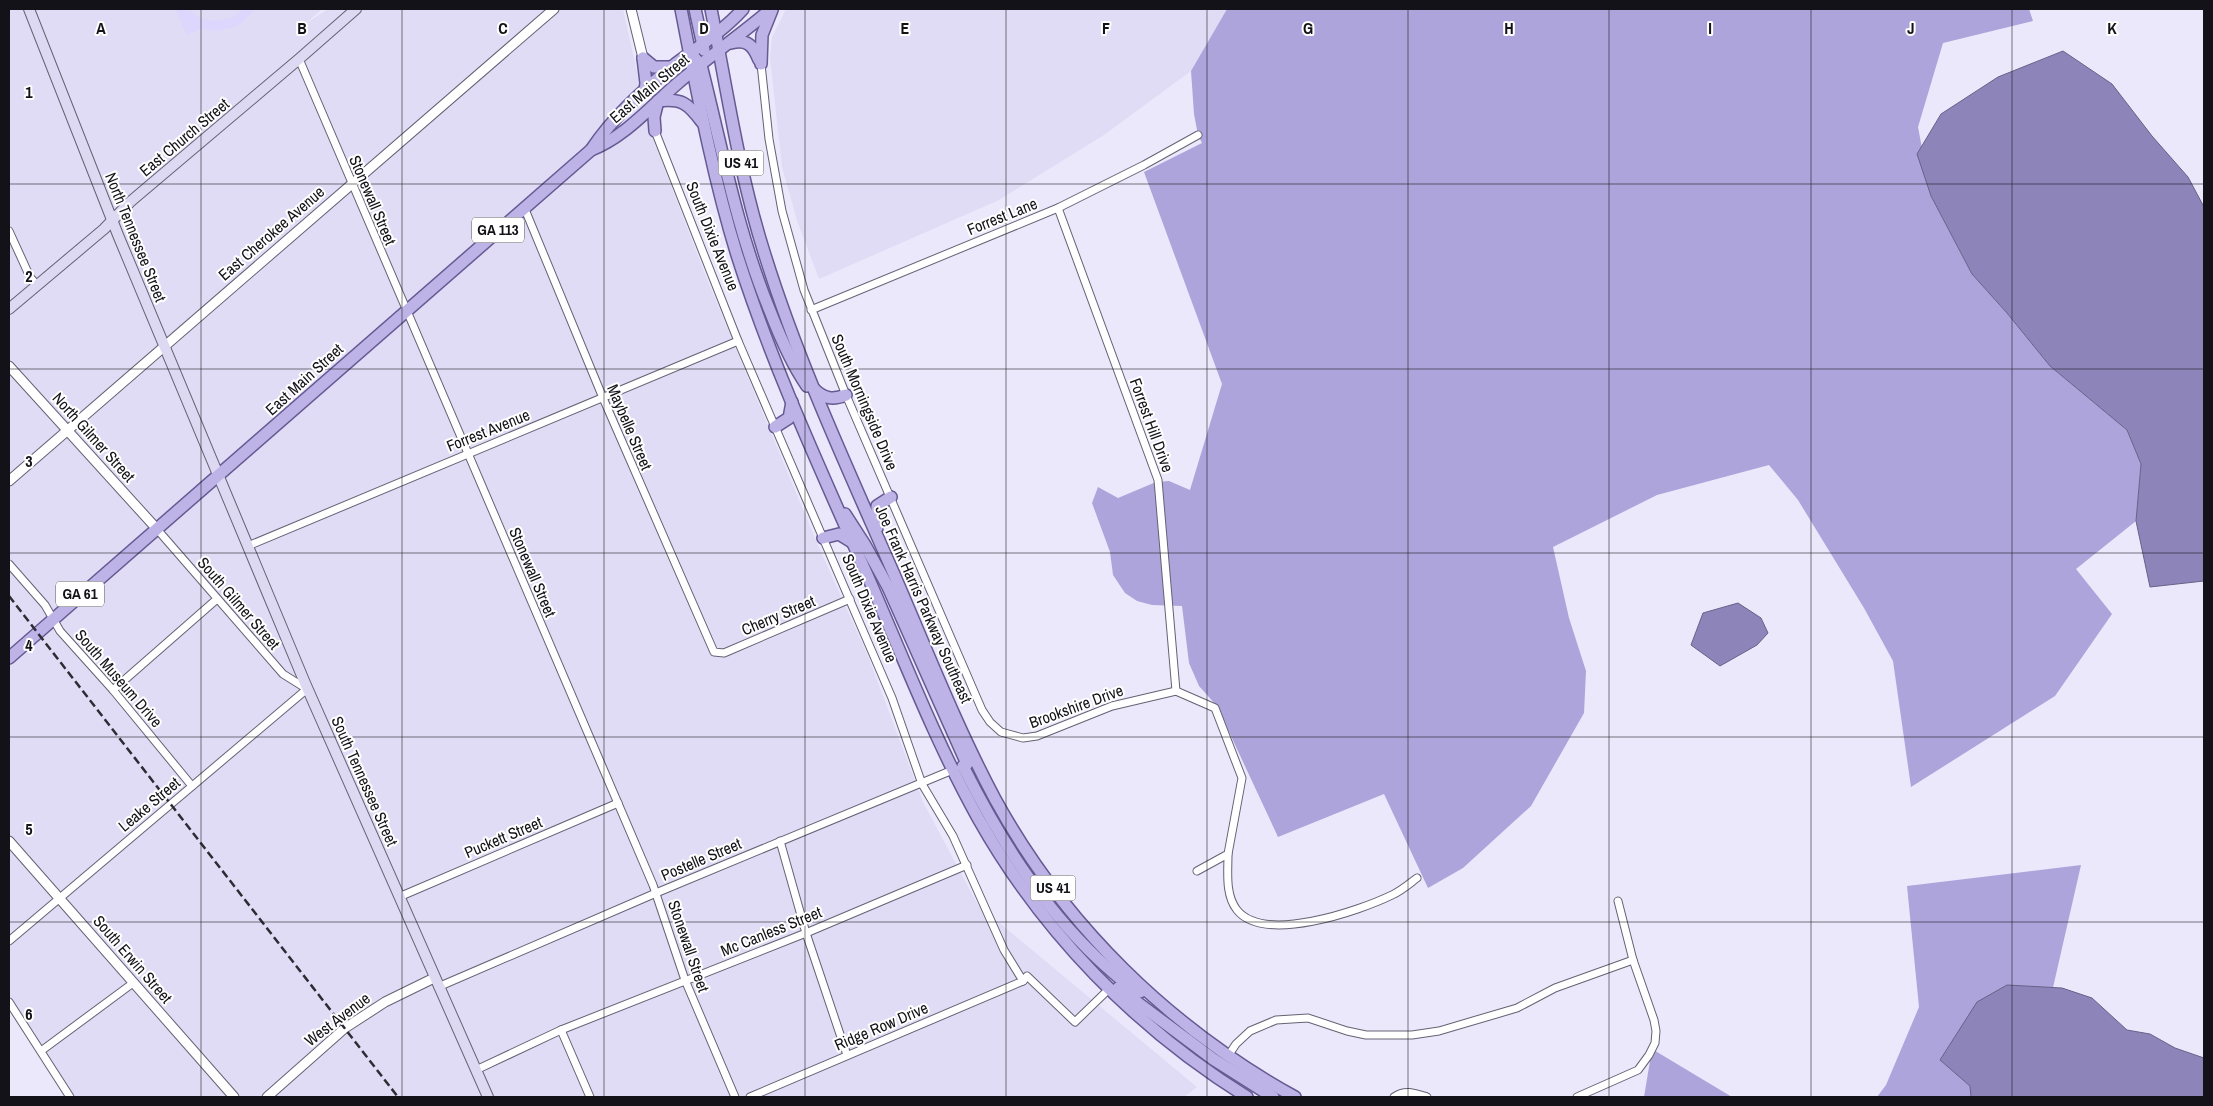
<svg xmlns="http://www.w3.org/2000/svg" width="2213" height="1106" viewBox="0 0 2213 1106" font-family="'Archivo Narrow',sans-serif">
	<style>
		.built { fill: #e0dcf6 }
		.green { fill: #ddd7fd }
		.forest { fill: #ada4db }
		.water { fill: #8d84b9; stroke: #686289 }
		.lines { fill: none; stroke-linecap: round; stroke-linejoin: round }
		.minor-casing { stroke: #656273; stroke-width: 9 }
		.tertiary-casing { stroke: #656273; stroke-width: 11 }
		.secondary-casing { stroke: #656273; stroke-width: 12 }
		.primary-casing { stroke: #665a93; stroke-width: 14 }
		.minor { stroke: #fff; stroke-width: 7 }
		.tertiary { stroke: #fff; stroke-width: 9 }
		.secondary { stroke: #ded9f2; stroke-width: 10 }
		.primary { stroke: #beb3e6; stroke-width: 11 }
		.rail { stroke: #2d2c34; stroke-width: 2.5; stroke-dasharray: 8 4; stroke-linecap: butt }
		.grid { fill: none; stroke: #131218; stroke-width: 1; stroke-opacity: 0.55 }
		.labels { text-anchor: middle; stroke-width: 4; stroke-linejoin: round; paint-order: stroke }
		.shield { fill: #fff; stroke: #5a595d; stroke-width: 1 }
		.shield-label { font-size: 15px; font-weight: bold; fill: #131218 }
		.street-label { font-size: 16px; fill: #131218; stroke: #fff }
		.grid-label { font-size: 16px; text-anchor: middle; font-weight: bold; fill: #131218; stroke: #fff; stroke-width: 4; stroke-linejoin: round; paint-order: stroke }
	</style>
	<rect width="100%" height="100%" fill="#ebe8fb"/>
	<!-- built -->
	<g class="built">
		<path d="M9,9H322L305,24L328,9H623L651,134L709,284L817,543L868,656L923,802L978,905L1197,1087L1184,1097H71L41,1051L9,1011Z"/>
		<path d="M786,9H1227L1191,71L1104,135L999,200L819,279L797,221L782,167L770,58L772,37Z"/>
	</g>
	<!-- green -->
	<path class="green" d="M175,9H187L202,19L216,21L231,18L244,9H255L243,22L235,27L217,31L202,29L187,35Z"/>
	<!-- forest -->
	<g class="forest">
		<path d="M1227,9H2029L2033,21L1943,43L1918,127L1931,196L1972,274L2007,313L2050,366L2127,430L2141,464L2136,521L2076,569L2112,614L2055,696L1911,787L1893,661L1864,608L1798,500L1769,465L1657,495L1553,547L1569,618L1586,671L1584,713L1531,806L1463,868L1428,888L1384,794L1278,837L1217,706L1199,686L1189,663L1182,606L1152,605L1137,601L1125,593L1113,575L1110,552L1092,503L1098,487L1118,498L1156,482L1169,481L1190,490L1222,384L1144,172L1202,143L1198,135L1194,114L1191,71Z"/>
		<path d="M2081,865L2028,1097H1877L1886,1085L1919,1007L1907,886Z"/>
		<path d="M1652,1049L1732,1097H1644Z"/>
	</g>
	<!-- water -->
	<g class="water">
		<path d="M2063,51L2112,84L2152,136L2188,177L2204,207V581L2150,587L2136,521L2141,464L2127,430L2050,366L2007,313L1972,274L1931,196L1917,154L1941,114L1998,77Z"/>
		<path d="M1738,603L1761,618L1768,633L1757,645L1720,666L1691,645L1703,613Z"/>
		<path d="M2007,985L2062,988L2092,998L2127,1030L2150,1034L2175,1048L2204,1058V1097H1971L1970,1086L1940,1060L1977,1002Z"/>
	</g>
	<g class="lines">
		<!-- minor casing -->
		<g class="minor-casing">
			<g id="minor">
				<path d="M299,59L653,885L685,980L735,1097"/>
				<path d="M761,64L769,139L782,211L804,290L846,395L982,710L990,722L1001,732L1023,738L1037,736L1112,706L1176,691L1215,708L1242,778L1228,854L1197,871"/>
				<path d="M655,131L738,341L892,698L922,784L953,836L1004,950L1023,981L1027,976L1075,1022L1109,989"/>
				<path d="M524,207L603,398L714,652L724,653L850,599"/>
				<path d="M1058,208L1158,480L1176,691"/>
				<path d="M9,231L30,277L37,285"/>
				<path d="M811,310L1058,208L1144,165L1198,135"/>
				<path d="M248,546L738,341"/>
				<path d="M9,564L45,605L60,631L113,690L192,786"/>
				<path d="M113,690L217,599"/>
				<path d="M780,841L806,933L847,1055"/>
				<path d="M1228,854C1228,872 1225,895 1237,910C1264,944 1359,911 1392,895C1401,891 1409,884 1417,878"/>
				<path d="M399,897L618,803"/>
				<path d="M9,941L307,689L283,674L156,528"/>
				<path d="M438,987L656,893L955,769"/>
				<path d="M9,1002L70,1097"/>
				<path d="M561,1030L590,1097"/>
				<path d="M41,1051L133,983"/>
				<path d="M1228,1056L1236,1044L1250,1031L1276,1020L1308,1018L1347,1031L1366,1035H1412L1439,1031L1517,1008L1555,988L1633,960"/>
				<path d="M476,1070L561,1030L806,933L967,865"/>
				<path d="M750,1097L1023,981"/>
				<path d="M1394,1097C1405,1089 1415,1093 1427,1097"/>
				<path d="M1577,1097L1638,1070L1649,1055L1655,1043L1656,1031L1654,1020L1633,960L1618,901"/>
			</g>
		</g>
		<!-- tertiary casing -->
		<g class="tertiary-casing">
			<g id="tertiary">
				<path d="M631,9L643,58"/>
				<path d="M9,366L156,528"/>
				<path d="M9,481L554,9"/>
				<path d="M9,841L234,1097"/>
				<path d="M267,1097L345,1028L385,1002L434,978"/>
			</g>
		</g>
		<!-- secondary casing -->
		<g class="secondary-casing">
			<g id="secondary">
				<path d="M29,9L118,235L305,683L488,1097"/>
				<path d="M9,309L104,229L130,202L299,59L356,9"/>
			</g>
		</g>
		<!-- primary casing -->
		<g class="primary-casing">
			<g id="primary">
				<path d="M681,9C697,91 712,174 737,255C772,365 821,471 868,577C903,657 935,741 978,818C1042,932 1136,1028 1247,1097"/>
				<path d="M695,9L704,50"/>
				<path d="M711,9C727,90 739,173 764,252C798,362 847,467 893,572C926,648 956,726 995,799C1064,925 1170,1028 1295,1097"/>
				<path d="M731,43C747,39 753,45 759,60"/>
				<path d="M691,54L701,65C722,148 737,231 770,311C780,337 791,363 807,386"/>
				<path d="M643,58L654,67H672"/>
				<path d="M643,58L646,83L645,91"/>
				<path d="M761,64L762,35L772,10"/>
				<path d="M658,101C681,98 688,103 702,122"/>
				<path d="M655,131L654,117L658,101"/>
				<path d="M591,150C625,137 651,106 678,83C708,57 741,35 771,9"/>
				<path d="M814,389C824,399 833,400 846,395"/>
				<path d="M775,427L789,418L792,402"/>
				<path d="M845,514L865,545L888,587L967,764"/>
				<path d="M877,528V506L891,497"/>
				<path d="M823,538L839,534L852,542"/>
				<path d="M9,658L591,150C613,117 643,90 674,65C698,47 723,31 743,9"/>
				<path d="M963,766C998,836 1040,904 1098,959C1111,971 1124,983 1140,992"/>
				<path d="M1118,988L1213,1059L1273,1097"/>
			</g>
		</g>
		<!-- minor -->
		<use href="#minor" class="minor"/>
		<!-- tertiary -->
		<use href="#tertiary" class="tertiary"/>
		<!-- secondary -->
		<use href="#secondary" class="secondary"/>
		<!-- primary -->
		<use href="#primary" class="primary"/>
		<!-- rail -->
		<path class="rail" d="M9,596L398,1097"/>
	</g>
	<!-- grid -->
	<path class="grid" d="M201,9V1097M402,9V1097M604,9V1097M805,9V1097M1006,9V1097M1207,9V1097M1408,9V1097M1609,9V1097M1811,9V1097M2012,9V1097M9,184H2204M9,369H2204M9,553H2204M9,737H2204M9,922H2204"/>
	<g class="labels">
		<!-- shield labels -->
		<g class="shield">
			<rect x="718.5" y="150.5" width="45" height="25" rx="4"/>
			<rect x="472" y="217.5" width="52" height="25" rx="4"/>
			<rect x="56" y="581.5" width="48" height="25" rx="4"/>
			<rect x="1030.5" y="875.5" width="45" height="25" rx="4"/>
		</g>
		<g class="shield-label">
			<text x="741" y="168">US 41</text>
			<text x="498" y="235">GA 113</text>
			<text x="80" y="599">GA 61</text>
			<text x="1053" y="893">US 41</text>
		</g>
		<!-- street labels -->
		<g class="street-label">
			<text transform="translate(649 88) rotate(-40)" y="6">East Main Street</text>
			<text transform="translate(184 137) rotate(-40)" y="6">East Church Street</text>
			<text transform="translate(373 200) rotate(67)" y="6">Stonewall Street</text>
			<text transform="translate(1002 216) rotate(-22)" y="6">Forrest Lane</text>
			<text transform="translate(271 233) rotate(-41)" y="6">East Cherokee Avenue</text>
			<text transform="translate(713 236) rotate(68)" y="6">South Dixie Avenue</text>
			<text transform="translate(136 237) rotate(68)" y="6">North Tennessee Street</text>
			<text transform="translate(304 379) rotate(-42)" y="6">East Main Street</text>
			<text transform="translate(865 402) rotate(67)" y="6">South Morningside Drive</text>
			<text transform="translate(1152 425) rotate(70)" y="6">Forrest Hill Drive</text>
			<text transform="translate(630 427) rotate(67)" y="6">Maybelle Street</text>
			<text transform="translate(488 430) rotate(-22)" y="6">Forrest Avenue</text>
			<text transform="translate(94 437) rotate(48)" y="6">North Gilmer Street</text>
			<text transform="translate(533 572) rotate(67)" y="6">Stonewall Street</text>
			<text transform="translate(239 603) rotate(49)" y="6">South Gilmer Street</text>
			<text transform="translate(924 604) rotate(66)" y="6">Joe Frank Harris Parkway Southeast</text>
			<text transform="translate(870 608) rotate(67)" y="6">South Dixie Avenue</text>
			<text transform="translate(778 615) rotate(-23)" y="6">Cherry Street</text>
			<text transform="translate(119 678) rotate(49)" y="6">South Museum Drive</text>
			<text transform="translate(1076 706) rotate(-20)" y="6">Brookshire Drive</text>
			<text transform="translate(365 781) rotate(66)" y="6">South Tennessee Street</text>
			<text transform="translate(149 804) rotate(-40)" y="6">Leake Street</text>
			<text transform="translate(503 837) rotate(-23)" y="6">Puckett Street</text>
			<text transform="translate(701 859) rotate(-23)" y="6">Postelle Street</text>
			<text transform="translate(771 931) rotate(-22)" y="6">Mc Canless Street</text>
			<text transform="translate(689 946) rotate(71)" y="6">Stonewall Street</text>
			<text transform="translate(133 959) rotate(49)" y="6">South Erwin Street</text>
			<text transform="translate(337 1019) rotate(-37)" y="6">West Avenue</text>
			<text transform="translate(881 1026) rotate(-23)" y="6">Ridge Row Drive</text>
		</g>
	</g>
	<g class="grid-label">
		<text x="101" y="34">A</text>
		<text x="302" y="34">B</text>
		<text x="503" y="34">C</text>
		<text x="704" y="34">D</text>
		<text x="905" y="34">E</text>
		<text x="1106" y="34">F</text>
		<text x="1308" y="34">G</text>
		<text x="1509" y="34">H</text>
		<text x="1710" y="34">I</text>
		<text x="1911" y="34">J</text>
		<text x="2112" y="34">K</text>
		<text x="29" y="98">1</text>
		<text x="29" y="282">2</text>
		<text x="29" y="467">3</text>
		<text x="29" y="651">4</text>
		<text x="29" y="835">5</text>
		<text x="29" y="1020">6</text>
	</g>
	<!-- border -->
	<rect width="2213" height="1106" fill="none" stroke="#131218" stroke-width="20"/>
</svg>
